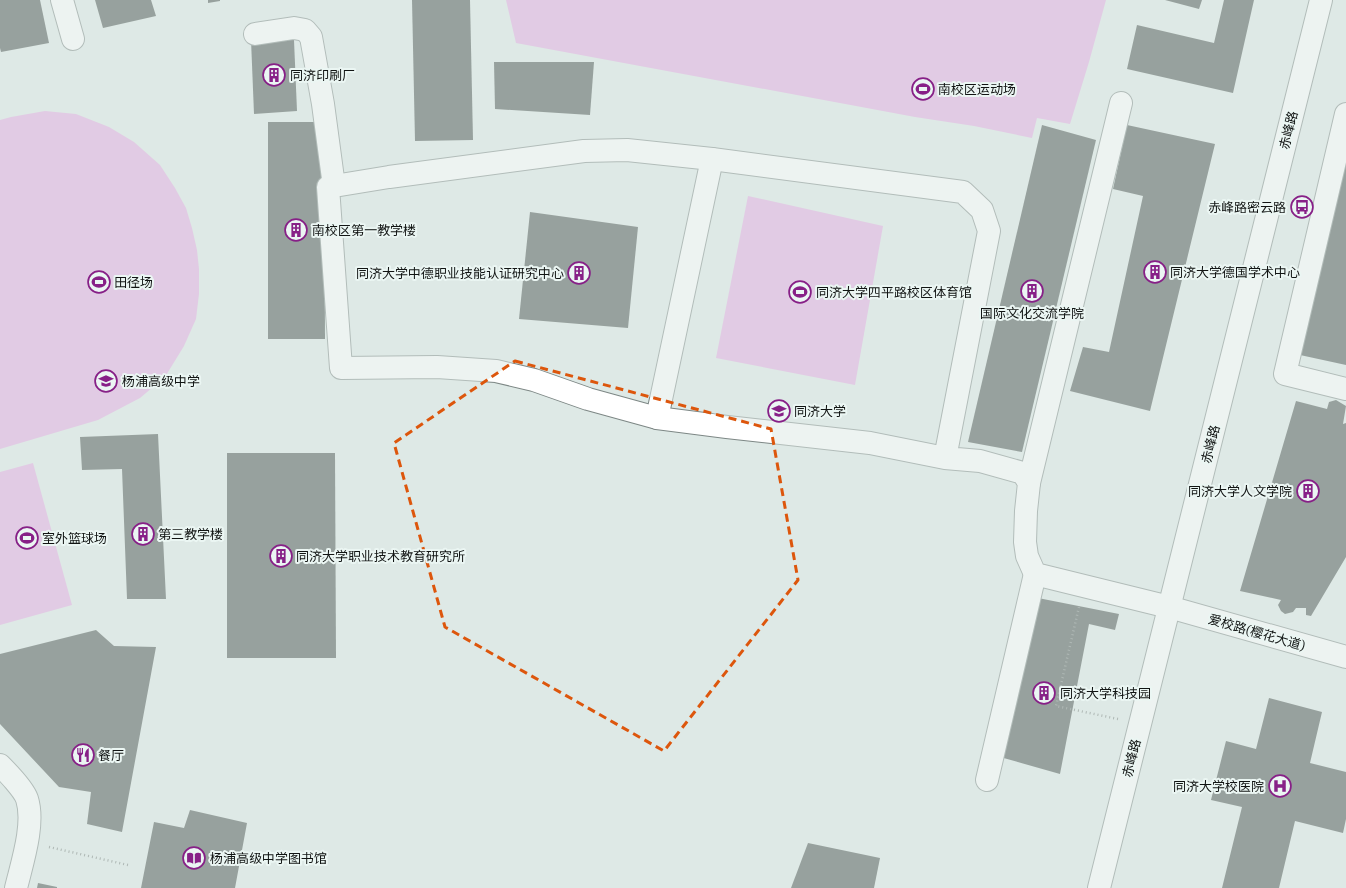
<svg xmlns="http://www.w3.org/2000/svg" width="1346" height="888" viewBox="0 0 1346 888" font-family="'Exo 2','Noto Sans SC',sans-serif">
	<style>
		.green { fill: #e5a7e2 }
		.building { fill: #424b48 }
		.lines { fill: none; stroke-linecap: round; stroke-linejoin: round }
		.minor-casing { stroke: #7d8785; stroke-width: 24 }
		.path { stroke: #757c7a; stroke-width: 2.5; stroke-dasharray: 1 3; stroke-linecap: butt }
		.minor { stroke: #fff; stroke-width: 22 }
		.marked { fill: none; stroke: #dd560c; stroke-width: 3; stroke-dasharray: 8 5; stroke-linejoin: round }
		.labels { text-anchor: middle; stroke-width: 4; stroke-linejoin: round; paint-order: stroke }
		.poi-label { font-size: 13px; fill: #111413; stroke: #ebf6f3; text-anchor: start }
		.street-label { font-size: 13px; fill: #111413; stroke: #ebf6f3 }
	</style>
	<rect width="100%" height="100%" fill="#dee9e6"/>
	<!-- green -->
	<g class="green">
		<path d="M506,0H1106L1089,62L1070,124L1037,118L1032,138L974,126L915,117L516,43Z"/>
		<path d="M45,111L76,114L109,127L134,142L160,165L175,188L186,208L192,228L197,250L199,269V294L196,319L184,346L165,377L140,398L98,420L0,449V120L11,117Z"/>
		<path d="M748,196L883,226L855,385L716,358Z"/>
		<path d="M33,463L72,605L0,625V472Z"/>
	</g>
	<!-- building -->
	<g class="building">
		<path d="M0,0H40L49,43L1,52L0,48Z"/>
		<path d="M95,0H151L156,16L103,28Z"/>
		<path d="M208,0H220V1L208,3Z"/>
		<path d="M412,0H470L473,140L415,141Z"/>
		<path d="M1165,0H1202L1199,9Z"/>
		<path d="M1224,0H1254L1233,93L1127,69L1137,25L1214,43Z"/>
		<path d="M251,40H294L297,111L254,114Z"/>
		<path d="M494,62H594L590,115L495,109Z"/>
		<path d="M268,122H324L325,339H268Z"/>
		<path d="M1042,125L1096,140L1022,452L968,442Z"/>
		<path d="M1127,125L1215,144L1150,411L1070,391L1083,347L1109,352L1143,196L1113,189Z"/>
		<path d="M1346,153V365L1300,355Z"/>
		<path d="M530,212L638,227L628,328L519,319Z"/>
		<path d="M1336,400L1346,406L1343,424L1346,423V557L1311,616L1306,615V608H1296L1293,612L1285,614L1281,611L1278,605L1281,600L1240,591L1296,401L1327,409L1329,402Z"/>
		<path d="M158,434L166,599H127L122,469L82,470L80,437Z"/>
		<path d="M227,453H335L336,658H227Z"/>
		<path d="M1033,597L1119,614L1115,630L1089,624L1060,774L1000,757Z"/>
		<path d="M96,630L114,646L156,647L122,832L87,824L91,792L59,787L0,724V654Z"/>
		<path d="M1269,698L1322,712L1310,763L1346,772V819L1343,833L1295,821L1279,888H1222L1242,807L1211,800L1226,741L1256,749Z"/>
		<path d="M190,810L247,823L235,888H141L154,822L184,828Z"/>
		<path d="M808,843L880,858L874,888H791Z"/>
		<path d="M38,883L57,887V888H37Z"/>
	</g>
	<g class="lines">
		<!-- minor casing -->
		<g class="minor-casing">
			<g id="minor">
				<path d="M62,0L73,39"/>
				<path d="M255,34L294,28L305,30L311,37L323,104L334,186"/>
				<path d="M1346,114L1285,374L1346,389"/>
				<path d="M657,418L712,159"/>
				<path d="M945,458L989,231L982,210L963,192L712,159L627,150L584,151L389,177L328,187L341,368L437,367L496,371L534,380L588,399L657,418L727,427L870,443L945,458L980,461L1023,473L1029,483L1026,511L1025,542L1027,556L1035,574L1169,607L1346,657"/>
				<path d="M1029,483L1121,103"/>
				<path d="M0,765C7,772 24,790 27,799C35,824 22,863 16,888"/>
				<path d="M987,780L1035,574"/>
				<path d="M1099,888L1321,0"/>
			</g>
		</g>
		<!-- path -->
		<g class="path">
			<path d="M1079,607L1056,706L1118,719"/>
			<path d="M49,847L128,865"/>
		</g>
		<!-- minor -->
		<use href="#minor" class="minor"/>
	</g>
	<!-- marked area -->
	<path d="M0 0H1346V888H0ZM515,361L771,429L798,580L664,751L445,627L394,443Z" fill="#dee9e6" fill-opacity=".55" fill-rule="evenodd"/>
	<path class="marked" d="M515,361L771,429L798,580L664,751L445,627L394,443Z"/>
	<!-- icons -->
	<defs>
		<g id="building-ring" transform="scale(1.15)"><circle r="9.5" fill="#ebf6f3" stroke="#872087" stroke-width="1.5"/><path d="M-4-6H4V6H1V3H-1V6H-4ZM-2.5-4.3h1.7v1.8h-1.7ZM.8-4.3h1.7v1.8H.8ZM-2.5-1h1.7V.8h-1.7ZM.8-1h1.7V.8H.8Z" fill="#872087"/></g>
		<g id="stadium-ring" transform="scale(1.15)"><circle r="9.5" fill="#ebf6f3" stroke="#872087" stroke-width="1.5"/><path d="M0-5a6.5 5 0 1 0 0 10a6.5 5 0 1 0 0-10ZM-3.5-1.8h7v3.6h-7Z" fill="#872087"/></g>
		<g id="bus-ring" transform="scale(1.15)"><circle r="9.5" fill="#ebf6f3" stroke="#872087" stroke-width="1.5"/><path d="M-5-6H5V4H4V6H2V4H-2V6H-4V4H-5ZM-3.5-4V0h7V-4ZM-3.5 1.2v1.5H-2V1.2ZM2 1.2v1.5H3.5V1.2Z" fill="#872087"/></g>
		<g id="school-ring" transform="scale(1.15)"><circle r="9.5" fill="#ebf6f3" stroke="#872087" stroke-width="1.5"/><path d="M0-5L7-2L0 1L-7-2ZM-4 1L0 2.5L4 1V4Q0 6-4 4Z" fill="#872087"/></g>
		<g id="university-ring" transform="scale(1.15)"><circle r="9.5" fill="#ebf6f3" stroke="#872087" stroke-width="1.5"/><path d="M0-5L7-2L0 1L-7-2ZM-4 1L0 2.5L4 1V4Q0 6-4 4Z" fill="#872087"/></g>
		<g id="restaurant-ring" transform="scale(1.15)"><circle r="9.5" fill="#ebf6f3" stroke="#872087" stroke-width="1.5"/><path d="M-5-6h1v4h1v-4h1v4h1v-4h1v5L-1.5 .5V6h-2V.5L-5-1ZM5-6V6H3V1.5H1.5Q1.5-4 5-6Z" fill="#872087"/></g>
		<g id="hospital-ring" transform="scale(1.15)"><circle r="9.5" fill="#ebf6f3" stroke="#872087" stroke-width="1.5"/><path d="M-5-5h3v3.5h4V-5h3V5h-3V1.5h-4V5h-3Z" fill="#872087"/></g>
		<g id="library-ring" transform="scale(1.15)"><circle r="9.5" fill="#ebf6f3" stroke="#872087" stroke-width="1.5"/><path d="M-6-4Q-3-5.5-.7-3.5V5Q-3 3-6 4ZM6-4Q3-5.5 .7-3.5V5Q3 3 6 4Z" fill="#872087"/></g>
	</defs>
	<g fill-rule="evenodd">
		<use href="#building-ring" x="274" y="75"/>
		<use href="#stadium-ring" x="923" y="89"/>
		<use href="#bus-ring" x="1302" y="207"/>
		<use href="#building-ring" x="296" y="230"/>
		<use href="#building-ring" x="1155" y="272"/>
		<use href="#building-ring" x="579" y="273"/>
		<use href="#stadium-ring" x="99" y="282"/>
		<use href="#building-ring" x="1032" y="291"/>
		<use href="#stadium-ring" x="800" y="292"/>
		<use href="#school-ring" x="106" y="381"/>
		<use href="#university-ring" x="779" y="411"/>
		<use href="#building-ring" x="1308" y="491"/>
		<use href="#building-ring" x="143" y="534"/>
		<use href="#stadium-ring" x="27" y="538"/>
		<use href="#building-ring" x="281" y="556"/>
		<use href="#building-ring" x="1044" y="693"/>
		<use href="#restaurant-ring" x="83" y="755"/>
		<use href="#hospital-ring" x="1280" y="786"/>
		<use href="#library-ring" x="194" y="858"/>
	</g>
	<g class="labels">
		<!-- poi labels -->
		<g class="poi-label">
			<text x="290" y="80">同济印刷厂</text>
			<text x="938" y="94">南校区运动场</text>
			<text x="1286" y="212" text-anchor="end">赤峰路密云路</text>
			<text x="312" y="235">南校区第一教学楼</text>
			<text x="1170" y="277">同济大学德国学术中心</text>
			<text x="564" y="278" text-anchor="end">同济大学中德职业技能认证研究中心</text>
			<text x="114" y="287">田径场</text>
			<text x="816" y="297">同济大学四平路校区体育馆</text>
			<text x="1032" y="318" text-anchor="middle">国际文化交流学院</text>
			<text x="122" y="386">杨浦高级中学</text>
			<text x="794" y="416">同济大学</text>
			<text x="1292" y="496" text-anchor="end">同济大学人文学院</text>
			<text x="158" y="539">第三教学楼</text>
			<text x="42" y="543">室外篮球场</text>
			<text x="296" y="561">同济大学职业技术教育研究所</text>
			<text x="1060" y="698">同济大学科技园</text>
			<text x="98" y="760">餐厅</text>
			<text x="1264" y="791" text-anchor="end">同济大学校医院</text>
			<text x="210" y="863">杨浦高级中学图书馆</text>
		</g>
		<!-- street labels -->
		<g class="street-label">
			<text transform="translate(1288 130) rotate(-76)" y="5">赤峰路</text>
			<text transform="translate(1210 444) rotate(-76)" y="5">赤峰路</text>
			<text transform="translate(1257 632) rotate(16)" y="5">爱校路(樱花大道)</text>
			<text transform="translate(1131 758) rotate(-76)" y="5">赤峰路</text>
		</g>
	</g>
</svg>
